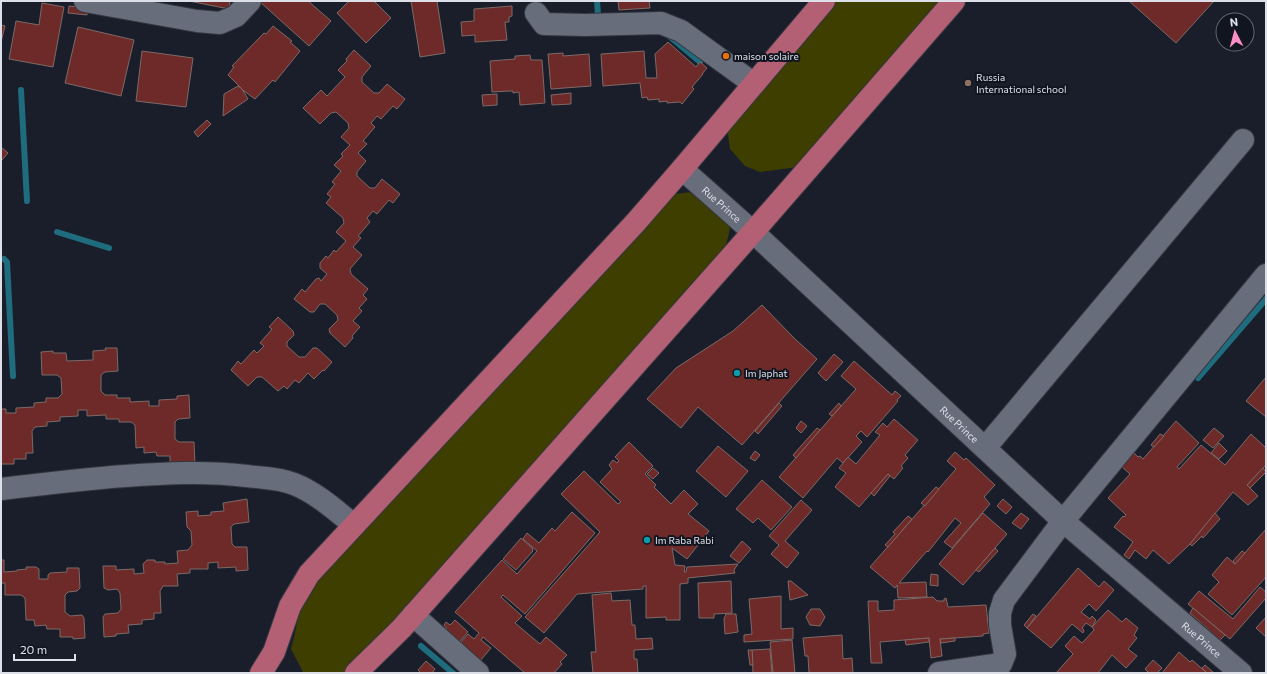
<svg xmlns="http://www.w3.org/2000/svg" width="1267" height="674" viewBox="0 0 1267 674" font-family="Commissioner,sans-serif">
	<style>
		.green { fill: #3d3e00 }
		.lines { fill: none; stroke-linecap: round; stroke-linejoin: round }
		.stream { stroke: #1f6c7e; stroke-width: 6 }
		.building { fill: #6d2a28; stroke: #7c6a68 }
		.minor-casing { stroke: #353841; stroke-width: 24 }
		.major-casing { stroke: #353841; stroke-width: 24 }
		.minor { stroke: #676d7b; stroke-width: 22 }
		.major { stroke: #b36075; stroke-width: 22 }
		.food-dot { fill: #e8710a; stroke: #111520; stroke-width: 1.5 }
		.education-dot { fill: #8d6e63; stroke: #111520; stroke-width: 1.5 }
		.culture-dot { fill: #0f9aa8; stroke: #111520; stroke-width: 1.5 }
		.labels { text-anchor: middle; stroke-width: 4; stroke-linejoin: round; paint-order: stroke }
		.poi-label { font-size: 10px; fill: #dde0e8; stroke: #111520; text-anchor: start }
		.street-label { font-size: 10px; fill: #dde0e8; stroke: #111520 }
	</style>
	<rect width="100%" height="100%" fill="#1a1e2a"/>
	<!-- green -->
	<g class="green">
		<path d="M827,1H953L805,166L760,172L745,166L730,149L726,120Z"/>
		<path d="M701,191L726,218L730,229L720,269L355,673L303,672L291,649C296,631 299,614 300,595L674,194Z"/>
	</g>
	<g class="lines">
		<!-- stream -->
		<g class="stream">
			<path d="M597,1L598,15"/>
			<path d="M669,36L700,62"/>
			<path d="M21,90L27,201"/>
			<path d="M57,232L109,248"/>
			<path d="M4,259L7,262L13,376"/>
			<path d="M1198,378L1266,299"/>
			<path d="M421,646L453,673"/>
		</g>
	</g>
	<!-- building -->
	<g class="building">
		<path d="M189,1H230L229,9Z"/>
		<path d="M259,1H308L331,21L309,46Z"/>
		<path d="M349,1H374L391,18L366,43L337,13Z"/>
		<path d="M411,1H437L445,53L420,57Z"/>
		<path d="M618,1H649L650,8L619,10Z"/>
		<path d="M1129,1H1214L1176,43Z"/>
		<path d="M42,3L64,7L53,67L9,59L16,21L39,25Z"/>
		<path d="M69,6L87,8V15L68,13Z"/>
		<path d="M512,6V16L509,17V22H505L507,40L475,42V35L462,36L461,22L474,21V9Z"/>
		<path d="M1,25L5,26L1,42Z"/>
		<path d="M273,26L292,41L290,42L300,51L275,82L273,80L255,99L244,91L228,75L234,67L232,66L264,33L266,34Z"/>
		<path d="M78,27L134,40L121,96L65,83Z"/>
		<path d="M668,42L696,67L700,62L707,68L702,74H703L692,87L694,89L682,104L680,102L667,103V101L659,102V99L648,100L647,97L642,98L640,83L603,86L601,54L644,51L646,78H657L655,54Z"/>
		<path d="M354,50L371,66L362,77V82L374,93H379L387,84L405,99L397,109L393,106L381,119L377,116L371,123L375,127L363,141L367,144L358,153L366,161L357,172V176L370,188H375L382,179L400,194L393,203L389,200L377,214L373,211L367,218L370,222L358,236L361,238L353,247L362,255L350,269L351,274L368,289L363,295L367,299L359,308L362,311L353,321L360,327L352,336L353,338L345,347L330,333L329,329L338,320L337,315L325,304H320L314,312H310L294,299L302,289L305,292L316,279L319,278L321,281L327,274L320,268V263L326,256L328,258L334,250L336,252L346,241L336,232L344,223L343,218L326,203L331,197L327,194L335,184L332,182L341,171L334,165L343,156L341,154L350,145L341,137L349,128L348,123L336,112L331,113L320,124L303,108L321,90L327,96L345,77L338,70L347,61L346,59Z"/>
		<path d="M142,51L193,58L186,107L136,101Z"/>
		<path d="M563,53V56L589,54L591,86L551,89L548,54Z"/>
		<path d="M530,55L531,60H542L545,103L520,105L519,92L513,93V91H510L492,92L490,61L515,59V56Z"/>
		<path d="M238,86L242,89L248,99L223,116L224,94Z"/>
		<path d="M571,93V104L552,105L551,95Z"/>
		<path d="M497,94V105L483,106L482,95Z"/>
		<path d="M207,120L211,124L198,137L194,132Z"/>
		<path d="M1,147L8,153L1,161Z"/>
		<path d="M762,305L794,338L817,359L742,445L698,407L681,428L647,399L676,368L733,331Z"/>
		<path d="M278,317L293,331L294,335L287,342V346L299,357H305L313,348H317L332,362L324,371L323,370L314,379L308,373L299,383L295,380L287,389L284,386L278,391L262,377H257L248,386L231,370L238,361L241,364L254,350L257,353L264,346L260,343L272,329L269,327Z"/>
		<path d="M105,348H117L118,371L105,372L101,375V391L105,395H117V398H130V402L149,401V406H159V400L177,399V396L189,395L190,418L178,419L175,422V439L179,442H194L195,465H170V456H157L156,452L144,453V447L136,448L135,425L131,422H119V419H106V415L87,416V410H78V416L60,417V421L47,422V426L35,427L32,431L33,453H26V459H14V464H1V409H6V413H16V408L34,407V403L46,402V398H58L62,394L61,378L57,375H42L41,352L53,351V353H66L67,361L93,360V351L106,350Z"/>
		<path d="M834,354L843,362L826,381L818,373Z"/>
		<path d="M854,361L892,395L895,391L901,396L897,400L898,401L867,437L861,431L856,436L862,442L843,463L837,458L803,498L779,477L856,389L841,376Z"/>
		<path d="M1266,377V417L1246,401Z"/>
		<path d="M779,403L782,406L758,434L755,431Z"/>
		<path d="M839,403L841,406L832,416L829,414Z"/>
		<path d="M894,419L918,440L905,455L908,458L901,466L903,468L894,479L888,474L859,507L835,487L846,473L839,468L848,457L856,464L880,435L875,432L883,423L887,427Z"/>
		<path d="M801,421L807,426L801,433L796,428Z"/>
		<path d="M1176,421L1199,443L1177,467L1179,469L1201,445L1225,465L1251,434L1266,448V465L1247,485L1258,496L1248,505L1233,492L1190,544L1169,564L1153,550L1146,559L1135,550L1129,559L1124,555L1133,542L1114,527L1123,516L1124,517L1126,515L1108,498L1130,474L1121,466L1133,452L1138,457L1140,456L1143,459Z"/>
		<path d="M817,428L820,430L796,458L793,455Z"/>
		<path d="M1214,428L1224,436L1213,448L1203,440Z"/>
		<path d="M1160,434L1164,436L1154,447L1151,445Z"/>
		<path d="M629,442L653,466L645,474L656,485L654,487L671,504L684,490L698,504L688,514L709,531L687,559L672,548L675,565L685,566L684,572H686L687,567L738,564L734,570L735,573L688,578V583L680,584V620H666V617L646,618V586H643V589L577,594L544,633L525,617L600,532L561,494L584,471L618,504L621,502L600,482L612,469L609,465L613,460L617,463L619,461L615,457Z"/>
		<path d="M1219,443L1227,451L1219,459L1211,453Z"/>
		<path d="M718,446L748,471L726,497L696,471Z"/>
		<path d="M755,451L760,455L755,461L750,458Z"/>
		<path d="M955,452L964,460L966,458L995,485L984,497L990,504L952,548L944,542L961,523L955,518L928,552L927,551L899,583L926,582L927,597L898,598L897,585L895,588L870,567L956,469L947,461Z"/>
		<path d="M653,468L659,473L653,479L647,474Z"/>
		<path d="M1263,468L1266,472L1250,488L1247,485Z"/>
		<path d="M888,474L890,476L874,496L871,493Z"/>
		<path d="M762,480L792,507L771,530L758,518L753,523L736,509Z"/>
		<path d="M936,487L939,489L925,506L921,503Z"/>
		<path d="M247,499L249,522L234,524L231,527L232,544L235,547H247L248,570L236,571V567L218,568V562L208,563V569H190V573L177,574L178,586H163L160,591L161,613H154V619L142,620V624L128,625L129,633L116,634V636L104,637L103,617L105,614L118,613L121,609L120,593L117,589L108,590L104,588L103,566H116V570L134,569V574L144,573L143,564L147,560H155V562H165V564L178,563L177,551L188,550L192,545L191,531L187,527L186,512L198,511V516L211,515V512L224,511L223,503Z"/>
		<path d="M1003,499L1012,507L1006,514L997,506Z"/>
		<path d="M801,500L812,510L785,541L799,553L787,568L771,554L779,545L769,536Z"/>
		<path d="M572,512L595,533L525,614L503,595L501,597L522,616L515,623L540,644L546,637L567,655L560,662L562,664L554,673H525L483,637L481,640L491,648L480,661L460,643L468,634L474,639L479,633L455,612L502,560L517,574L537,551L523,539L527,533L539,543L552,528L555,531Z"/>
		<path d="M983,513L1007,534L963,585L939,564Z"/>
		<path d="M1021,513L1029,519L1021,529L1012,523Z"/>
		<path d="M1215,513L1220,519L1203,538L1202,536L1192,546L1190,544Z"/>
		<path d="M908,516L912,519L888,547L885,545L895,534L893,532Z"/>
		<path d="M1266,529V577L1232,615L1208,594L1219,582L1212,575L1227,557L1235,564Z"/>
		<path d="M521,538L533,549L532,550L533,551L516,570L503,559Z"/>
		<path d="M742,541L751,549L739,563L730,556Z"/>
		<path d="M995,548L998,551L979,572L976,570Z"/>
		<path d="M1242,551L1245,553L1235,564L1233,561Z"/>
		<path d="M1,560H4V572L17,571V570L27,569L26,567H36L39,569V579H48V575L50,573L67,572V568H79L80,588L77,591L68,592L65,595V612L70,616L82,615L84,618L85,638L73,639V637H60V629H47L46,625L35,626L34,620H26L25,598L21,595H5V583H1Z"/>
		<path d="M1078,568L1099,587L1104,581L1114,590L1096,611L1089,604L1081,612L1090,619L1092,616L1096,620L1092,627L1086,623L1082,628L1084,630L1083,633L1072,624L1051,648L1027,628Z"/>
		<path d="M931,574L938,575V586L930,585Z"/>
		<path d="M731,581L732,613L714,614V618H699L698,583Z"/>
		<path d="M788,581H791L808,595L790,600Z"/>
		<path d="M1260,587L1266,592V598L1230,639L1188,604L1199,591L1233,619Z"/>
		<path d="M611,593L612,601L630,600L632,625H635L636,639L652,638L653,649L634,650V659H637L638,673H593L591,652H596L592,595Z"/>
		<path d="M781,596V629L793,628V639L744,642V635L752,634L749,599Z"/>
		<path d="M933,597L937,601H944V599L946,598L948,607L986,605L989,633L983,634V636L940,639L942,656L931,658L929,638L880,642L882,663H871L868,601H878V611L894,610V600Z"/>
		<path d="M1193,608L1225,635L1220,640L1190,613Z"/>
		<path d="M811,609H820L825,617L820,626L810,625L806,617Z"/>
		<path d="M1108,610L1122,622L1126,618L1138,628L1134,635L1137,638L1128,649L1137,656L1126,668L1112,655L1098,673H1056L1073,654L1065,646L1074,636L1082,643L1094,630L1092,627Z"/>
		<path d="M726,614H736L738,632L725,634L724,619Z"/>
		<path d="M1033,614L1036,616L1027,628L1024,625Z"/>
		<path d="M1266,617V637L1256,628Z"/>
		<path d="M455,620L468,632L459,642L446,630L447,629L444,625L446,622L450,625Z"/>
		<path d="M842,635L843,659L852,658L853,673H857H809L808,656H805L803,638Z"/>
		<path d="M929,638V642L906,645L905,640Z"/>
		<path d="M955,638V641L941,643L940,639Z"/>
		<path d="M792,640L795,673H773L770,642Z"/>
		<path d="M770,649L772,673H753L752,650Z"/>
		<path d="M748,650H752L753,665H750Z"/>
		<path d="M1179,652L1190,662L1192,660L1207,673H1162Z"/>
		<path d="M1153,660L1162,668L1157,673H1149L1145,669Z"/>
		<path d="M426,661L435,669L432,673H421L418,670Z"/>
		<path d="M1205,665L1213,672V673H1207L1202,668Z"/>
	</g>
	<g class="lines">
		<!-- minor casing -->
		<g class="minor-casing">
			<g id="minor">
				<path d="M85,1L197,21L220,23L236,16L250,1"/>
				<path d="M536,13L544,24L585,25L661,23L681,31L754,84"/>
				<path id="s1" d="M682,169L753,232L1063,521L1241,673"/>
				<path d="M985,448L1243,140"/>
				<path d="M1,489C42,484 83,479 125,476C166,473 206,471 247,476C262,478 279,478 294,484C317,493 336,511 354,525"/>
				<path d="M413,615L478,673"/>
				<path d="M939,673L1001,664L1005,654L1000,625V613L1004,600L1063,521L1266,275"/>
			</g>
		</g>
		<!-- major casing -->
		<g class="major-casing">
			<g id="major">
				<path d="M261,673L274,652L290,606L309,574L636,222L682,169L824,1"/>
				<path d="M356,673L401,629L753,232L954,1"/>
			</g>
		</g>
		<!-- minor -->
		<use href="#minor" class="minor"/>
		<!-- major -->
		<use href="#major" class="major"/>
	</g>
	<!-- markers -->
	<circle class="food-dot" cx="726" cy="56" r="4"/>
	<circle class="education-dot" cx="968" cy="83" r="4"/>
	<g class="culture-dot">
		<circle cx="737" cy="373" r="4"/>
		<circle cx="647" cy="540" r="4"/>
	</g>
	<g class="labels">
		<!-- poi labels -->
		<g class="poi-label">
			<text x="734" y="60">maison solaire</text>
			<text x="976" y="81">Russia<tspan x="976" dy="12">International school</tspan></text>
			<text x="745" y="377">Im Japhat</text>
			<text x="655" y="544">Im Raba Rabi</text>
		</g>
		<!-- street labels -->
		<g class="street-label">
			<text dy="4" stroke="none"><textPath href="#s1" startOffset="53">Rue Prince</textPath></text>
			<text dy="4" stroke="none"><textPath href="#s1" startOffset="377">Rue Prince</textPath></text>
			<text dy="4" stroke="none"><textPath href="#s1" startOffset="701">Rue Prince</textPath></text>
		</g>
	</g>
	<!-- border -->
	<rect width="1267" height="674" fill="none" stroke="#dde0e8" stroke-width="4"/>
	<!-- north arrow -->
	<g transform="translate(1235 32) rotate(354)"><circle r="19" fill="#111520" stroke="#636670"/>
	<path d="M0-3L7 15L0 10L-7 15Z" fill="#fb8fc5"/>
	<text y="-6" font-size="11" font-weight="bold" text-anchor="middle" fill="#dde0e8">N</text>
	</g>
	<!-- scale -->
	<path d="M14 654v6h61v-6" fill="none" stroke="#dde0e8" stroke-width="2"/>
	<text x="20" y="654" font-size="12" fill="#dde0e8" stroke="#111520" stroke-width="3" paint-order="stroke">20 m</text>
</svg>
